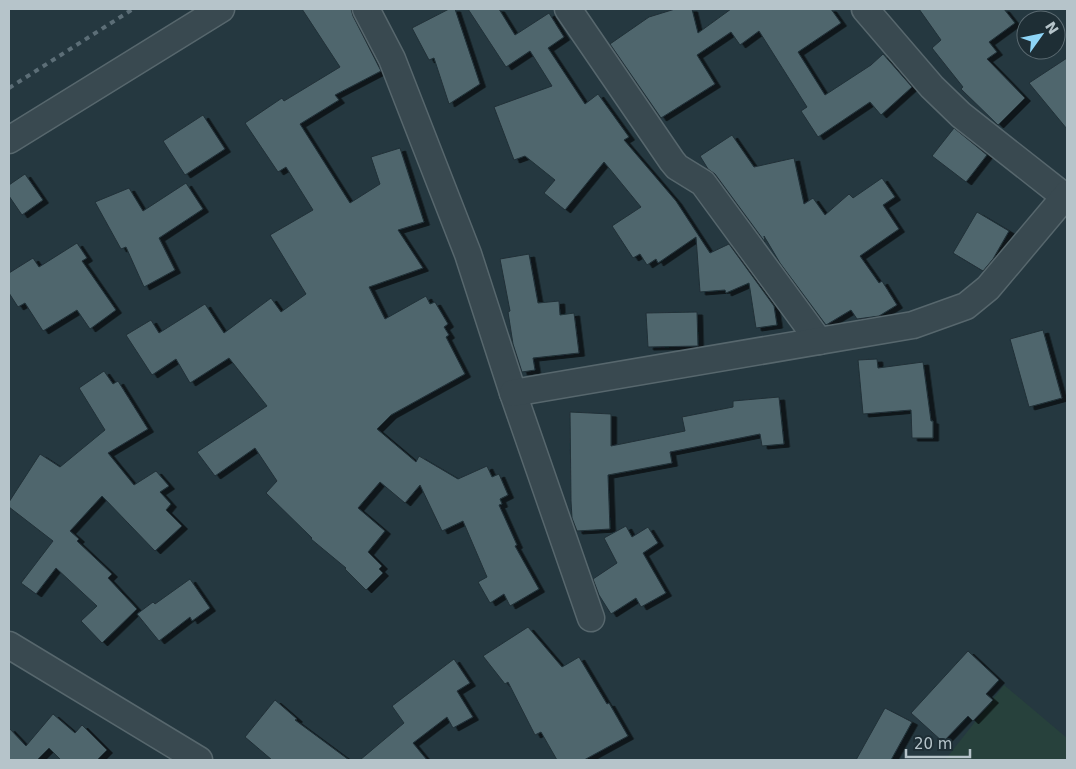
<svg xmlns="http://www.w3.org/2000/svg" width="1076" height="769" viewBox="0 0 1076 769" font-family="'DejaVu Sans',sans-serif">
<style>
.green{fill:#27413c}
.building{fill:#50666d;stroke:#203037;filter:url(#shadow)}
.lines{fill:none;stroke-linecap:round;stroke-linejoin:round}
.minor-casing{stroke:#57676d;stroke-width:29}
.minor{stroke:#394950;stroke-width:26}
.rail{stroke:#5c6e77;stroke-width:4;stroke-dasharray:5 5;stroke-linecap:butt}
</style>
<defs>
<filter id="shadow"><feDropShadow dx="5.5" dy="3" stdDeviation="0" flood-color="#0009"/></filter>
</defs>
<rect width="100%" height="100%" fill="#253840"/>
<!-- green -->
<polygon class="green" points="1004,685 1067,738 1067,760 945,760"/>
<!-- building -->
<g class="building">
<polygon points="302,9 351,9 353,16 381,71 335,95 339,100 300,124 350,203 380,184 371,157 400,148 424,222 398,230 423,268 369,287 385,319 426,296 430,304 435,302 448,324 444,327 449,335 446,337 465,374 391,415 377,429 416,462 419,456 458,479 487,466 492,477 499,474 508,495 500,499 502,504 499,505 517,545 515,546 539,589 510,606 504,594 490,603 478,582 487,577 463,521 442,531 420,485 405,503 380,482 358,508 385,531 368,552 382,566 379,569 383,573 366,590 345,569 346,568 311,539 312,538 266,493 277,481 255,448 215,476 197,452 267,406 229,358 190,383 176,359 152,375 126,335 151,320 159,333 205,304 224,333 271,298 281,312 306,294 270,235 313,210 286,167 278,172 245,123 282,98 284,101 340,67"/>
<polygon points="449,9 455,9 480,84 449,104 434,58 429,60 412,28"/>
<polygon points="468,9 499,9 515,35 549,13 564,37 548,48 585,104 598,94 629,137 624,140 676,201 710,253 729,244 774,306 777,325 756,328 749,283 726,293 725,290 700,292 696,237 658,263 656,259 647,265 640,254 633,258 612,226 641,207 604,162 565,210 544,193 555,180 525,156 514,160 494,107 552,86 530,51 506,67"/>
<polygon points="675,9 692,9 698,33 731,9 831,9 841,23 798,52 825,95 871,65 883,54 912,87 881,115 870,102 818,137 801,111 807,107 759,31 740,45 731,32 697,55 715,84 661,118 610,44 649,17"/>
<polygon points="919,9 1004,9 1015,23 989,42 997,52 987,59 1025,98 998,125 961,89 963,87 932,48 941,40"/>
<polygon points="1067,58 1067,129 1029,83"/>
<polygon points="203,115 225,149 185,175 163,141"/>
<polygon points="954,128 987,155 966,182 932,156"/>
<polygon points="732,135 754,167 794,158 804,204 813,198 825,215 849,194 853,198 882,178 895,197 883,205 899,229 860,256 879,283 882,281 897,305 879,316 857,319 851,310 826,325 780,263 764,236 765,242 715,174 708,169 700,156"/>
<polygon points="25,174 43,200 22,215 9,196 9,185"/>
<polygon points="186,183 203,209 159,238 175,270 144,287 126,247 121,249 95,202 129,188 143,211"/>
<polygon points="977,212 1009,231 993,259 983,271 953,253"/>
<polygon points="77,243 87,258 82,261 116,310 90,329 77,310 43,331 25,303 18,307 9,293 9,273 33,258 39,267"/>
<polygon points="529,254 538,303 559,301 560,315 574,313 579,353 533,358 535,370 522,372 513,344 508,312 510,311 500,259"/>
<polygon points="697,312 698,346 648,347 646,313"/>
<polygon points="1043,330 1062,398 1029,407 1010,339"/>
<polygon points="877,359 878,368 923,362 931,421 933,421 933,438 912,438 911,410 863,414 858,360"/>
<polygon points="104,371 113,384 118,381 148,429 108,453 134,485 156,471 169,486 160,492 171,504 166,510 182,526 155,551 102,496 70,531 79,539 77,541 112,574 108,578 137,609 102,643 81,621 97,606 56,568 36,594 21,583 53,541 9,507 9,502 40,454 60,467 105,430 79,388"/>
<polygon points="779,397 784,444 762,446 760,434 670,452 672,463 608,475 610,529 577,531 572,518 571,501 570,412 611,414 611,446 685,431 682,417 733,407 733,401"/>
<polygon points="626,526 632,537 648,527 658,543 643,553 666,593 641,607 636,598 611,614 599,595 593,579 617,563 604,538"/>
<polygon points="190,579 210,608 192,621 190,617 159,641 137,614 153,602 155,604"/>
<polygon points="528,627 562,667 579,657 607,704 609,703 628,736 584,760 557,760 541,732 535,735 508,682 505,684 483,656"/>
<polygon points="968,651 999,680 986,694 993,700 973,721 968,716 943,742 911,713"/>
<polygon points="454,659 470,683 457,691 473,717 453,728 447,717 413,743 427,760 360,760 404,723 392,706"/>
<polygon points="275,700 297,719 295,720 349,760 272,760 245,737"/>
<polygon points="885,708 912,722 891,760 856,760"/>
<polygon points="53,714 75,733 82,725 107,750 97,760 61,760 49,748 38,759 39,760 9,760 9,728 26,746"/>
</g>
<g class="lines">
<defs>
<g id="minor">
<polyline points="366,9 392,59 468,254 513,393 591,618"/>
<polyline points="568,9 672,161 677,167 703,183 819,341"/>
<polyline points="865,9 932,87 961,115 1065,197"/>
<polyline points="9,140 221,9"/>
<polyline points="513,393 913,325 966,306 988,288 1067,194"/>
<polyline points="9,645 199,760"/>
</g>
</defs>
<!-- minor casing -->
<use href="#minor" class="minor-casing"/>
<!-- minor -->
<use href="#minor" class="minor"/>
<!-- rail -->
<polyline class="rail" points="9,88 133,9"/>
</g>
<!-- border -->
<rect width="1076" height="769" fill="none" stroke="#b6c4ca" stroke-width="20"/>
<!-- north arrow -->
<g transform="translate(1041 35) rotate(57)"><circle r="24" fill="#1e2e35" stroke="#5b6a71"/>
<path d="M0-4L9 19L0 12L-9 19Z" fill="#8ed5f7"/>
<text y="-8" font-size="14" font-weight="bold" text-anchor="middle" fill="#b6c4ca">N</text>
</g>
<!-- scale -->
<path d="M906 749v8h64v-8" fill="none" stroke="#b6c4ca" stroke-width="2.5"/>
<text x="914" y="749" font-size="15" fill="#b6c4ca" stroke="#1e2e35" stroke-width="4" paint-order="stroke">20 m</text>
</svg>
